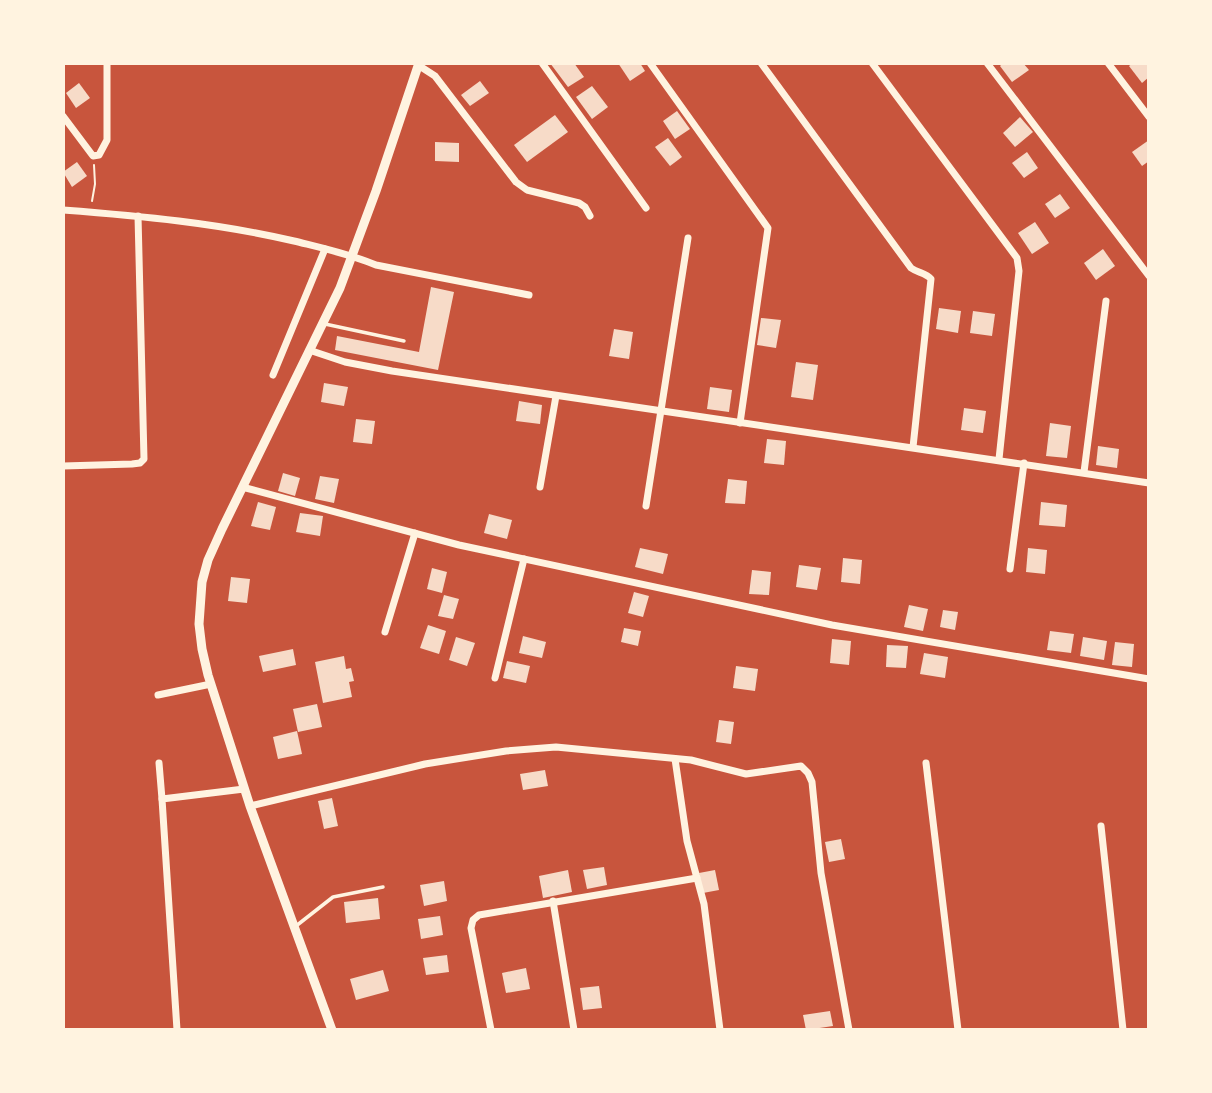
<svg xmlns="http://www.w3.org/2000/svg" width="1212" height="1093" viewBox="0 0 1212 1093" font-family="Mulish,sans-serif">
<style>
.building{fill:#f7dbc8}
.lines{fill:none;stroke-linecap:round;stroke-linejoin:round}
.path{stroke:#fff3e0;stroke-width:2}
.service{stroke:#fff3e0;stroke-width:3.5}
.minor{stroke:#fff3e0;stroke-width:7}
.tertiary{stroke:#fff3e0;stroke-width:9}
</style>
<rect width="100%" height="100%" fill="#c8553d"/>
<!-- building -->
<g class="building">
<polygon points="550,63 574,63 584,77 568,87"/>
<polygon points="618,63 640,63 645,71 630,81"/>
<polygon points="1003,63 1023,63 1029,70 1012,82 1000,66"/>
<polygon points="1133,63 1149,63 1149,77 1142,83 1129,66"/>
<polygon points="480,81 489,93 470,106 461,95"/>
<polygon points="79,83 90,98 76,108 66,93"/>
<polygon points="592,86 608,107 592,119 576,97"/>
<polygon points="677,111 690,129 675,139 663,121"/>
<polygon points="555,115 568,132 527,162 514,145"/>
<polygon points="1020,117 1033,132 1015,147 1003,133"/>
<polygon points="668,138 682,157 670,166 655,147"/>
<polygon points="1149,140 1149,161 1142,166 1132,152"/>
<polygon points="435,142 459,143 459,162 435,161"/>
<polygon points="1027,152 1038,168 1024,178 1012,163"/>
<polygon points="77,162 87,176 72,187 63,172"/>
<polygon points="1060,194 1070,208 1055,218 1045,204"/>
<polygon points="1035,222 1049,243 1032,254 1018,233"/>
<polygon points="1103,249 1115,266 1096,280 1084,263"/>
<polygon points="431,287 454,292 438,370 335,350 337,336 419,352"/>
<polygon points="939,308 961,311 958,333 936,329"/>
<polygon points="973,311 995,314 992,336 970,333"/>
<polygon points="761,318 781,320 776,348 757,345"/>
<polygon points="614,329 633,332 629,359 609,356"/>
<polygon points="796,362 818,365 813,400 791,397"/>
<polygon points="324,383 348,387 344,406 321,402"/>
<polygon points="710,387 732,390 729,412 707,409"/>
<polygon points="519,401 542,405 540,424 516,421"/>
<polygon points="964,408 986,411 983,433 961,430"/>
<polygon points="356,419 375,421 372,444 353,442"/>
<polygon points="1050,423 1071,426 1067,458 1046,456"/>
<polygon points="767,439 786,441 784,465 764,463"/>
<polygon points="1098,446 1119,449 1117,468 1096,465"/>
<polygon points="283,473 300,478 295,496 278,491"/>
<polygon points="320,476 339,479 334,503 315,499"/>
<polygon points="728,479 747,481 745,504 725,503"/>
<polygon points="258,502 276,507 270,530 251,526"/>
<polygon points="1041,502 1067,505 1065,527 1039,525"/>
<polygon points="300,513 323,516 320,536 296,532"/>
<polygon points="489,514 512,520 507,539 484,533"/>
<polygon points="640,548 668,554 663,574 635,567"/>
<polygon points="1028,548 1047,550 1045,574 1026,572"/>
<polygon points="843,558 862,560 860,584 841,582"/>
<polygon points="799,565 821,568 817,590 796,587"/>
<polygon points="432,568 447,572 442,593 427,589"/>
<polygon points="752,570 771,572 769,595 749,594"/>
<polygon points="231,577 250,579 247,603 228,601"/>
<polygon points="634,592 649,596 643,617 628,613"/>
<polygon points="444,595 459,599 453,619 438,616"/>
<polygon points="909,605 928,609 923,631 904,627"/>
<polygon points="943,610 958,612 955,630 940,627"/>
<polygon points="428,625 446,631 439,654 420,648"/>
<polygon points="624,628 641,631 638,646 621,642"/>
<polygon points="1050,631 1074,634 1071,653 1047,650"/>
<polygon points="523,636 546,642 542,658 519,653"/>
<polygon points="456,637 475,643 467,666 449,660"/>
<polygon points="1083,637 1107,641 1104,660 1080,656"/>
<polygon points="832,639 851,641 849,665 830,663"/>
<polygon points="1115,642 1134,644 1132,667 1112,665"/>
<polygon points="887,645 908,646 906,668 886,667"/>
<polygon points="293,649 296,665 263,672 259,656"/>
<polygon points="924,653 948,657 945,678 920,674"/>
<polygon points="344,656 346,669 351,668 354,681 349,682 352,697 323,703 315,662"/>
<polygon points="507,661 530,666 526,683 503,678"/>
<polygon points="736,666 758,669 755,691 733,688"/>
<polygon points="317,704 322,727 298,732 293,709"/>
<polygon points="719,720 734,722 731,744 716,742"/>
<polygon points="297,731 302,754 278,759 273,737"/>
<polygon points="545,770 548,786 523,790 520,774"/>
<polygon points="332,798 338,826 324,829 318,801"/>
<polygon points="841,839 845,859 829,862 825,842"/>
<polygon points="604,867 607,885 587,889 583,870"/>
<polygon points="568,870 572,892 543,898 539,876"/>
<polygon points="715,870 719,890 703,893 699,873"/>
<polygon points="444,881 447,901 424,906 420,885"/>
<polygon points="378,898 380,919 346,923 344,902"/>
<polygon points="440,916 443,935 421,939 418,919"/>
<polygon points="447,955 449,972 426,975 423,958"/>
<polygon points="526,968 530,989 506,993 502,973"/>
<polygon points="383,970 389,991 356,1000 350,979"/>
<polygon points="599,986 602,1008 583,1010 580,988"/>
<polygon points="830,1011 833,1026 806,1030 803,1015"/>
</g>
<g class="lines">
<!-- path -->
<polyline class="path" points="92,201 95,184 94,165"/>
<!-- service -->
<g class="service">
<polyline points="325,324 404,341"/>
<polyline points="296,926 333,897 383,887"/>
</g>
<!-- minor -->
<g class="minor">
<polyline points="542,63 646,208"/>
<polyline points="650,63 768,228 740,423"/>
<path d="M 761,63 L 911,268 C 918,273 926,273 931,279 L 913,447"/>
<polyline points="872,63 1017,258 1019,271 999,459"/>
<polyline points="987,63 1149,276"/>
<polyline points="1108,63 1149,117"/>
<polyline points="418,65 435,76 516,182 527,190 579,203 585,207 590,216"/>
<polyline points="63,116 93,156 99,155 107,140 107,63"/>
<path d="M 63,210 C 141,216 217,223 294,241 C 322,248 350,254 376,265 L 529,295"/>
<polyline points="309,350 345,362 392,371 1149,483"/>
<polyline points="273,375 325,249"/>
<polyline points="63,466 132,464 140,463 144,459 138,216"/>
<polyline points="1084,472 1106,301"/>
<polyline points="242,487 459,545 832,625 1149,679"/>
<polyline points="540,487 556,396"/>
<polyline points="646,506 688,238"/>
<polyline points="1010,569 1024,463"/>
<polyline points="385,632 415,533"/>
<polyline points="495,678 524,559"/>
<polyline points="158,695 211,684"/>
<polyline points="675,759 687,841 704,904 720,1030"/>
<polyline points="159,763 162,799"/>
<polyline points="926,763 958,1030"/>
<polyline points="250,806 425,764 506,751 556,747 691,760 746,774 801,766 808,773 812,782 821,873 849,1030"/>
<polyline points="1101,826 1123,1030"/>
<polyline points="553,901 574,1030"/>
<polyline points="177,1030 162,799 244,789"/>
<polyline points="491,1030 471,928 473,920 479,915 697,878"/>
</g>
<!-- tertiary -->
<polyline class="tertiary" points="332,1030 250,806 208,675 202,649 199,624 202,582 208,560 222,529 340,288 376,191 419,63"/>
</g>
<!-- border -->
<rect width="1212" height="1093" fill="none" stroke="#fff3e0" stroke-width="130"/>
</svg>
